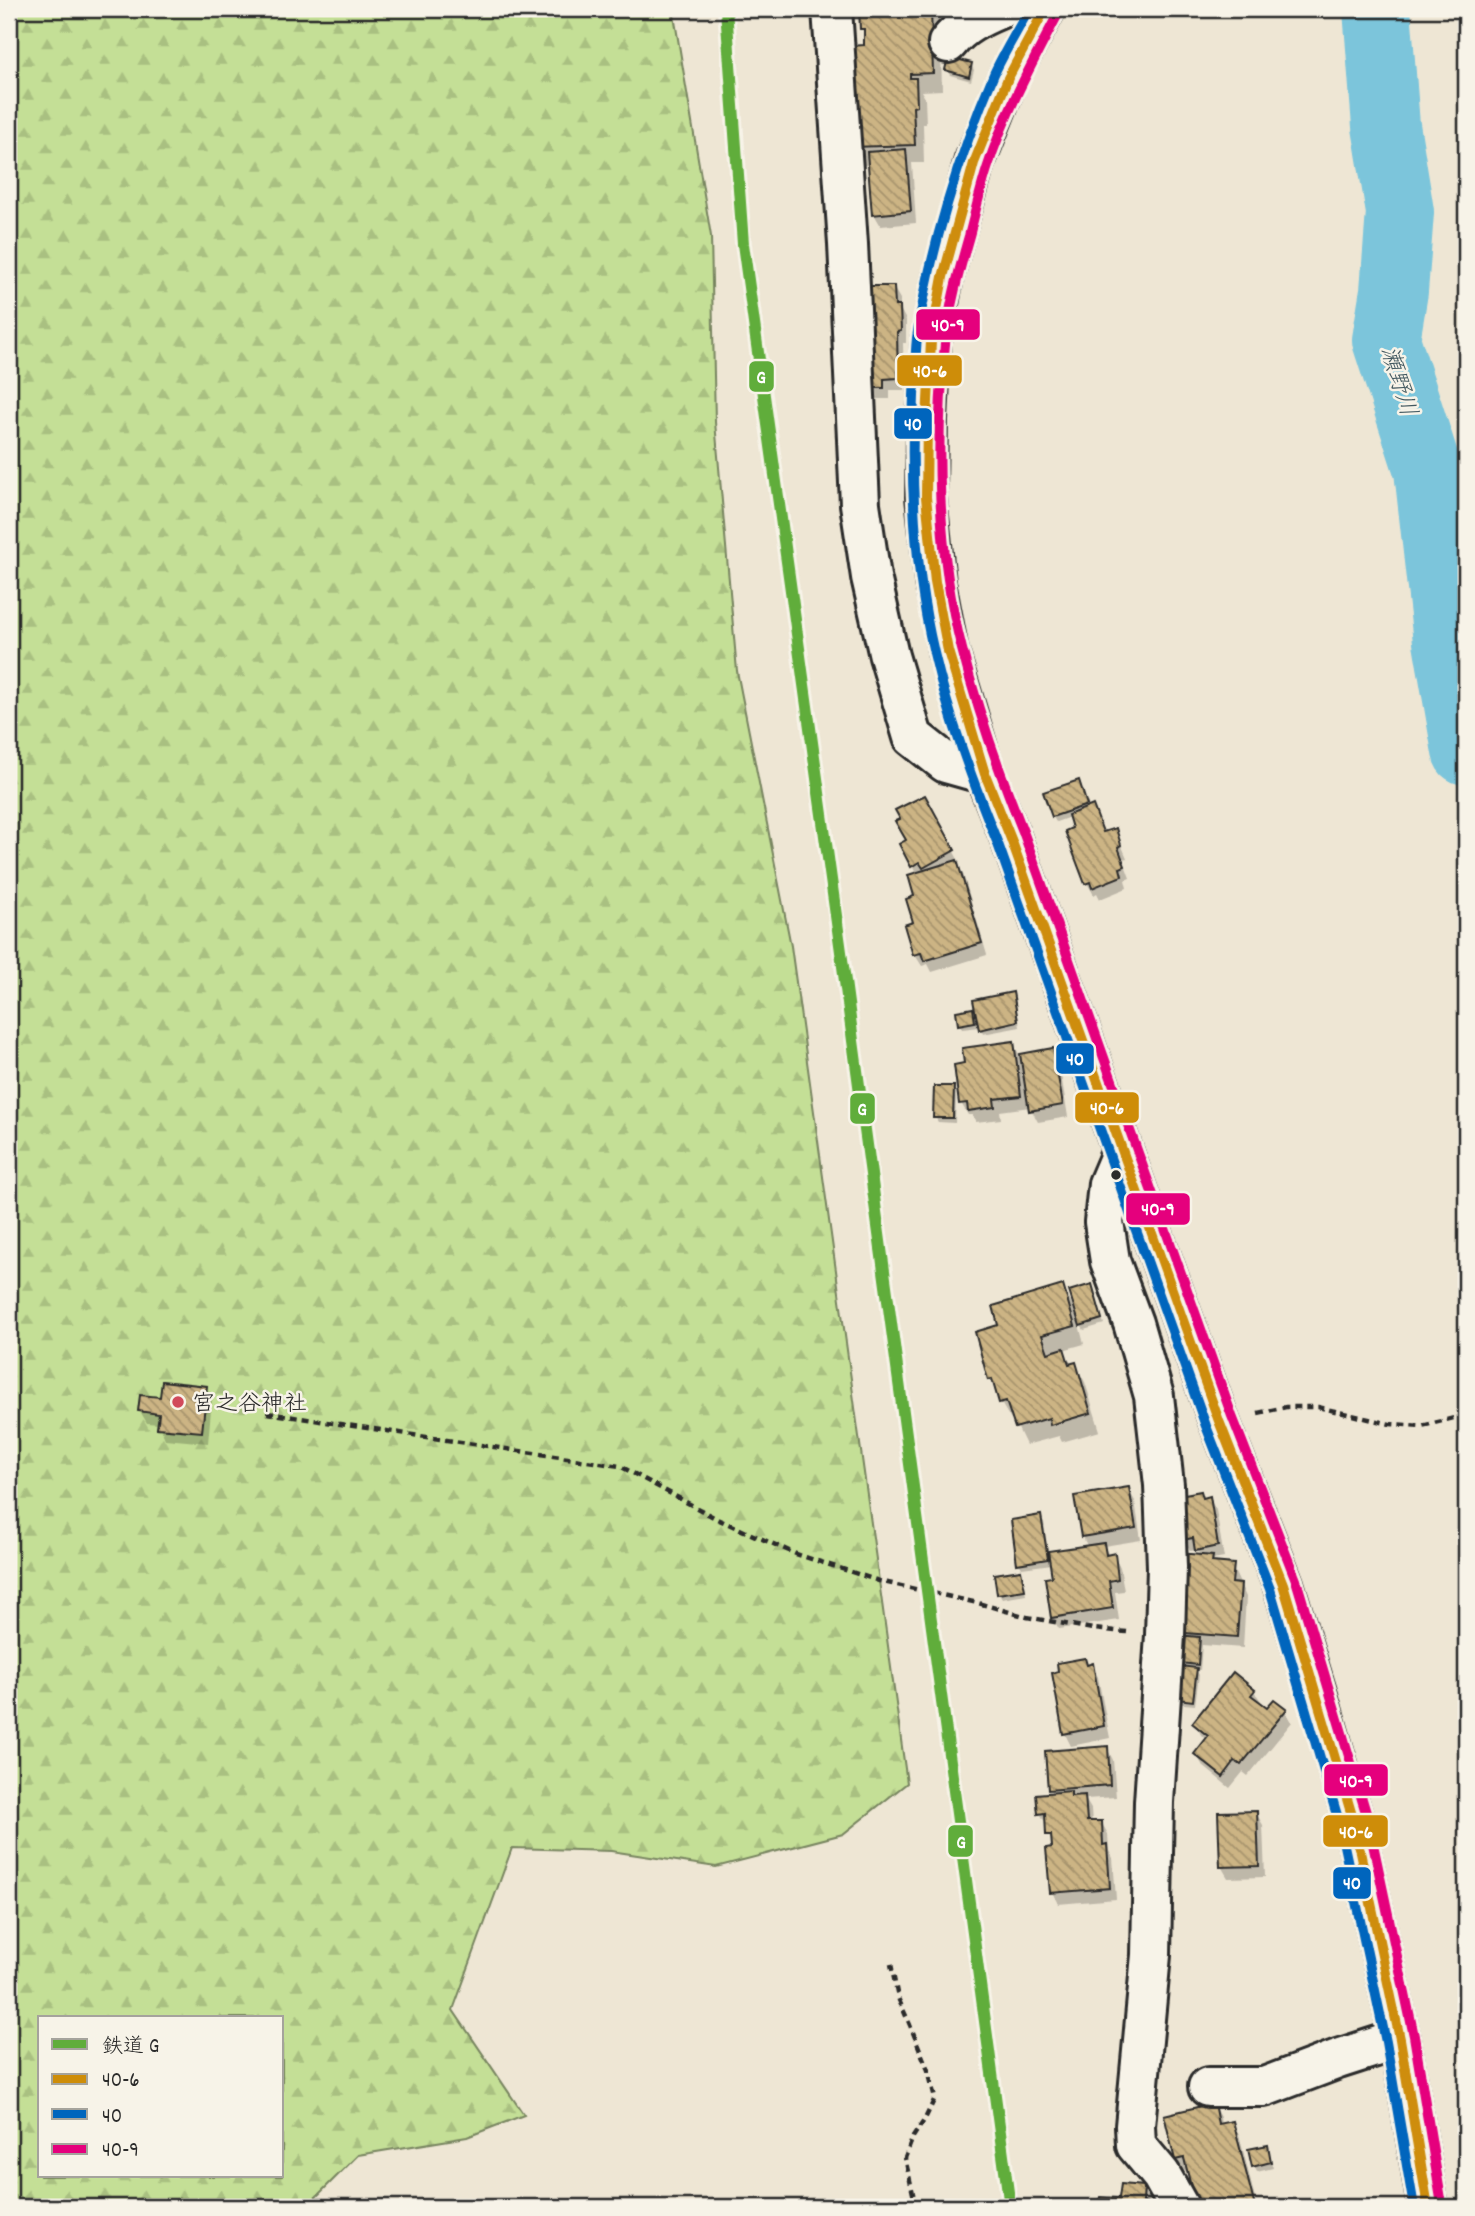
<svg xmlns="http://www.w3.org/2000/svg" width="1475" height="2216" viewBox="0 0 1475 2216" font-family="Dekko,'Klee One',sans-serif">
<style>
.forest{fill:url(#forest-firs);stroke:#788560;stroke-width:2;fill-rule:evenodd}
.shadow{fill:#0003}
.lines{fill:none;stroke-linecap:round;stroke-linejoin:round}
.river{stroke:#7bc5db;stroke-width:68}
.building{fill:url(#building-back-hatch);stroke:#2b2b2b;stroke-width:2}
.minor-casing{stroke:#2b2b2b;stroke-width:44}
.highway-casing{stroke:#2b2b2b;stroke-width:44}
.path{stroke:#2b2b2b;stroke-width:4.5;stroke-dasharray:7 5;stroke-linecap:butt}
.minor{stroke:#f7f3e8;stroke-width:38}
.highway{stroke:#f8deab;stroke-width:38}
.bus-1-casing{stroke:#f7f3e8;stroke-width:16}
.bus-2-casing{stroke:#f7f3e8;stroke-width:16}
.bus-3-casing{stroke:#f7f3e8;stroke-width:16}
.bus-1{stroke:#ce8d09;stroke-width:10}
.bus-2{stroke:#0065bd;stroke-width:10}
.bus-3{stroke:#e5007d;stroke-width:10}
.rail-1-casing{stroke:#f7f3e8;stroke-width:18}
.rail-1{stroke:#60ad3b;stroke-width:12}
.bus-dot{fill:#2b2b2b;stroke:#f7f3e8;stroke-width:2.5}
.poi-dot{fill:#d1495b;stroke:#f7f3e8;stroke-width:2.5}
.labels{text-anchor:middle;stroke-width:5;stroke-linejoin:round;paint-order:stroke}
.poi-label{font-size:23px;fill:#2b2b2b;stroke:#f7f3e8;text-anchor:start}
.water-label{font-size:24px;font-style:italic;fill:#435960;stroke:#f7f3e8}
.line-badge{stroke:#f7f3e8;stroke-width:2.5}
.badge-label{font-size:19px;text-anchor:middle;font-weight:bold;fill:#fff}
</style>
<defs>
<pattern id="forest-firs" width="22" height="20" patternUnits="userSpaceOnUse" patternTransform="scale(1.75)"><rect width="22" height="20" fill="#c4df96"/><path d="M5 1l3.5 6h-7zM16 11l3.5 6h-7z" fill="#a9c081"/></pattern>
<pattern id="building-back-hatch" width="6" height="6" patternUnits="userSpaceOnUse" patternTransform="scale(1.75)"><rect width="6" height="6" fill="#ccb484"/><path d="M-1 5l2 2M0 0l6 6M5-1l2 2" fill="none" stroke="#a6936c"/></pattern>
</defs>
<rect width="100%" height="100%" fill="#eee6d4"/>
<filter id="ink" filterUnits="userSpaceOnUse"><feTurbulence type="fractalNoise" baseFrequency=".0143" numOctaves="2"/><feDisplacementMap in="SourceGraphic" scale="14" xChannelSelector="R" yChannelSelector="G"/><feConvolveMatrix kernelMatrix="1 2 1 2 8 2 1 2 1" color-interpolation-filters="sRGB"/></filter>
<g filter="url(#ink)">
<!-- forest -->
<path class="forest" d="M 9,9 L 673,9 L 711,236 L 715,422 L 737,671 L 791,946 L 907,1783 L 843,1834 L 716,1867 L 611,1851 L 512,1848 L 453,2010 L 524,2115 L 467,2137 L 358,2155 L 314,2199 L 325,2207 L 9,2207 ZM 40,2018 L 282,2018 L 282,2176 L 40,2176 Z"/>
<!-- shadow -->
<g class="shadow">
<polygon points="861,9 936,9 940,15 942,90 921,91 925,98 926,124 923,124 924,163 912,163 916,223 881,226 874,214 870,165 864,165 854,147 866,47 866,37 862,29"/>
<polygon points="971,64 974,70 971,81 950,75 947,70"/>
<polygon points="893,287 900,299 900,309 906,320 906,343 903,343 904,390 890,390 890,399 873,399 866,381"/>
<polygon points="1081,788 1088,809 1093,807 1105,834 1115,830 1127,858 1123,859 1130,878 1125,880 1127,888 1100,899 1097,893 1094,895 1087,883 1070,817 1056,822 1053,817"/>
<polygon points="924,797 960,863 957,864 963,874 987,955 932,972 928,964 922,966 915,955 906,926 915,923 917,874 901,845 908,841"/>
<polygon points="1012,994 1015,999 1020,1027 983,1034 980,1027 962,1029 959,1024 972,1010 978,1021"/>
<polygon points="1013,1043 1020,1056 1052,1050 1059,1062 1068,1117 1038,1122 1030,1107 1000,1111 1001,1119 976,1122 972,1115 968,1115 961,1103"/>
<polygon points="953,1088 956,1093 955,1123 938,1122 935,1117"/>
<polygon points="1063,1287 1074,1308 1094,1291 1104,1324 1084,1330 1078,1321 1084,1344 1063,1350 1072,1365 1075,1364 1085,1382 1100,1431 1062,1442 1059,1436 1026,1445 1014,1420 1011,1420 1001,1403 998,1392 990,1379 1001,1326"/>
<polygon points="206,1388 212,1399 208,1443 165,1439 159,1424 147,1423 140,1411 161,1399"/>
<polygon points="1128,1489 1135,1501 1141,1540 1104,1546 1109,1556 1114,1555 1120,1567 1124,1591 1115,1592 1119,1620 1059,1629 1052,1617 1054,1578 1052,1564 1022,1568 1019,1563 1040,1517 1044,1522 1048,1553 1088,1547 1082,1536"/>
<polygon points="1201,1493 1204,1499 1209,1498 1216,1510 1224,1558 1213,1560 1216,1564 1232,1566 1246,1597 1243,1648 1202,1645 1200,1670 1195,1669 1199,1675 1195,1705 1173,1703 1174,1662 1201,1557 1197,1550 1190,1551 1183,1539"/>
<polygon points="1020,1572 1023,1577 1026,1595 1002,1599 999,1594 996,1575"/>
<polygon points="1085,1660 1088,1666 1092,1665 1098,1677 1110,1738 1071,1746 1065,1734 1054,1674"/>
<polygon points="1254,1691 1267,1710 1285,1710 1292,1722 1248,1776 1243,1772 1230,1788 1203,1766 1196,1754 1207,1740 1201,1735 1195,1723"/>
<polygon points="1107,1748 1113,1760 1116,1797 1085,1799 1091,1809 1092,1823 1101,1822 1108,1834 1109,1851 1113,1858 1116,1899 1058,1904 1052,1892 1054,1844 1048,1835 1047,1826 1040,1813 1053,1794 1050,1790"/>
<polygon points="1256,1813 1263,1825 1265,1877 1228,1878 1221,1866"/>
<polygon points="1213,2105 1220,2117 1221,2125 1232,2123 1239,2134 1257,2207 1197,2207 1188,2170 1183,2171 1176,2159"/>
<polygon points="1267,2147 1273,2168 1257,2172 1254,2166"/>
<polygon points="1143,2188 1150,2200 1149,2207 1101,2207 1101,2198 1121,2200"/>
</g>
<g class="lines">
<!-- river -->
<polyline class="river" points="1377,9 1386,126 1400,212 1394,291 1386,340 1428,470 1447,641 1466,751"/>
</g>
<!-- building -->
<g class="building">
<polygon points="859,9 931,9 933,73 910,74 910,78 916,78 917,106 913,107 915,145 852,147 850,46 864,45 864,29 860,29"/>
<polygon points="948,57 972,63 969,77 945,70"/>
<polygon points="906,149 911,211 872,215 867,152"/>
<polygon points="861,286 894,286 895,306 900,306 901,331 897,332 898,378 884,379 884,388 864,388"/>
<polygon points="1079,780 1087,805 1052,817 1043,792"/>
<polygon points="925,795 955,850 923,868 919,862 911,867 899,844 906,840 895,821 900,819 895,810"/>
<polygon points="1093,805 1103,832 1116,828 1121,845 1118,847 1125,866 1120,868 1122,876 1092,888 1090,882 1085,884 1065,831 1072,828 1068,815"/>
<polygon points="957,860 982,943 924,961 921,953 913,955 904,925 913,922 906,899 914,896 908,875"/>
<polygon points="1013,992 1018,1021 979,1030 973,1000"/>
<polygon points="973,1008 975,1022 958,1025 956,1011"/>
<polygon points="1014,1041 1021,1096 994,1099 995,1107 968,1111 967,1103 959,1104 954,1065 964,1063 962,1048"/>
<polygon points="1053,1048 1063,1105 1029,1111 1020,1054"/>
<polygon points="934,1086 954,1086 953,1118 933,1118"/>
<polygon points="1092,1284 1102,1319 1080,1326 1069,1291"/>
<polygon points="1063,1285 1075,1326 1042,1335 1048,1353 1064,1348 1069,1364 1076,1362 1091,1413 1050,1425 1049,1418 1015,1428 1006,1401 999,1403 992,1379 988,1380 975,1332 998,1325 993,1306"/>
<polygon points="162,1381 207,1386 202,1432 157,1428 159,1414 138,1411 140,1395 160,1397"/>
<polygon points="1129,1487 1136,1528 1081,1537 1074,1496"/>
<polygon points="1201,1491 1203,1498 1210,1496 1218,1546 1195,1551 1193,1538 1182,1540 1174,1496"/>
<polygon points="1041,1515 1048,1559 1017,1564 1011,1520"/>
<polygon points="1104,1543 1106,1555 1115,1553 1118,1579 1109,1581 1113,1608 1051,1618 1045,1578 1052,1577 1048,1551"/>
<polygon points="1178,1553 1213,1556 1212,1562 1234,1564 1232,1583 1241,1584 1237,1637 1172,1632"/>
<polygon points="1021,1570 1025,1590 997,1594 994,1574"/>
<polygon points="1175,1635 1200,1637 1198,1665 1172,1662"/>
<polygon points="1085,1658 1087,1665 1093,1663 1104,1726 1063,1734 1052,1673 1058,1671 1057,1663"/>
<polygon points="1172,1665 1197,1668 1193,1701 1168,1698"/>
<polygon points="1233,1672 1255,1690 1251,1695 1267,1707 1274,1699 1287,1709 1241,1765 1235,1761 1223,1777 1194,1754 1208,1736 1192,1723"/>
<polygon points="1108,1746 1110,1785 1048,1790 1045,1751"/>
<polygon points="1071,1791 1071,1796 1085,1795 1087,1821 1102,1821 1103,1845 1107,1844 1110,1888 1050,1893 1046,1848 1052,1847 1051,1835 1046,1835 1045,1813 1038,1814 1036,1794"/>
<polygon points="1257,1811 1259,1866 1220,1867 1218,1812"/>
<polygon points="1214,2103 1218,2124 1233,2121 1255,2207 1196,2207 1184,2158 1175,2160 1164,2115"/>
<polygon points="1268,2145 1271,2162 1252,2167 1248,2149"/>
<polygon points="1121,2184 1144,2186 1143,2202 1148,2203 1148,2207 1099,2207 1100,2197 1119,2198"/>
</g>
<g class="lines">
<defs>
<g id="minor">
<polyline points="832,9 848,244 860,504 871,577 889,656 913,737 946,763 985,774"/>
<path d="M 948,43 C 961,26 980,17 999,9"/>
<polyline points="1122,1151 1108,1184 1104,1222 1110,1261 1133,1323 1154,1396 1164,1485 1167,1567 1165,1635 1154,1802 1151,1955 1135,2126 1136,2145 1161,2175 1179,2207"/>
<polyline points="1208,2087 1264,2087 1338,2059 1400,2039"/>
</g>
<polyline id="highway" points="1045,9 1008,78 974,163 943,277 931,341 927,421 926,497 935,582 948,651 985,774 1011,839 1219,1421 1283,1584 1318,1699 1353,1819 1400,2039 1428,2207"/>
</defs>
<!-- minor casing -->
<use href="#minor" class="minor-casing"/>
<!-- highway casing -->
<use href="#highway" class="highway-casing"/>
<!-- path -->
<g class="path">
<polyline points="267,1413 620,1466 717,1519 796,1554 879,1581 978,1603 1027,1617 1093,1629 1127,1632"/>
<polyline points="1258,1413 1286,1407 1318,1407 1390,1424 1422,1426 1466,1415"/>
<polyline points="891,1964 898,1998 910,2025 928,2070 935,2098 925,2119 913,2137 905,2158 916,2207"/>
</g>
<!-- minor -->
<use href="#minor" class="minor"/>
<!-- highway -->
<use href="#highway" class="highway"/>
<defs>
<polyline id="bus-1" points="1045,9 1008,78 974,163 943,277 931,341 927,421 926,497 935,582 948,651 985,774 1011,839 1219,1421 1283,1584 1353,1819 1400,2039 1428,2207"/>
<path id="bus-2" d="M 1029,9 C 1018,30 1004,52 994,74 C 959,155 930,250 917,338 C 915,357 915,377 914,396 C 910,483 914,568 934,653 C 949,718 973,782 998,844 L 1206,1426 L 1270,1589 L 1339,1822 L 1386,2042 L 1414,2207"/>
<path id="bus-3" d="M 1057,16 C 1031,65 1004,115 987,169 C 980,191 975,213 969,236 C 959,271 949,307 945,344 C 935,442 937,553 962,649 C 978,712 1000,774 1024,834 L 1232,1416 L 1296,1580 L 1367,1816 L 1414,2036 L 1442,2205"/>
</defs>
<!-- bus-1 casing -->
<use href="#bus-1" class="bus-1-casing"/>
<!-- bus-2 casing -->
<use href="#bus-2" class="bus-2-casing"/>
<!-- bus-3 casing -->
<use href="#bus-3" class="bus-3-casing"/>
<!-- bus-1 -->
<use href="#bus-1" class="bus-1"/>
<!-- bus-2 -->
<use href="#bus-2" class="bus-2"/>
<!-- bus-3 -->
<use href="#bus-3" class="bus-3"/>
<defs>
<polyline id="rail-1" points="726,9 743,244 842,959 1010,2207"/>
</defs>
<!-- rail-1 casing -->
<use href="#rail-1" class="rail-1-casing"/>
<!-- rail-1 -->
<use href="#rail-1" class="rail-1"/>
</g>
</g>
<!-- markers -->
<circle class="bus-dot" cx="1116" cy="1175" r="6"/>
<circle class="poi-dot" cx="178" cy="1402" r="7"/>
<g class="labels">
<!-- poi labels -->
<g class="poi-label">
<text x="192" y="1410">宮之谷神社</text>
</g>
<!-- water labels -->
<g class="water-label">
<text transform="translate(1400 381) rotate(73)" y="8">瀬野川</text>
</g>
</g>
<g class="line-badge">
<rect x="915" y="308" width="66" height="33" rx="7" fill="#e5007d"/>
<rect x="896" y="354" width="67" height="33" rx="7" fill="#ce8d09"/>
<rect x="748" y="360" width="27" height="33" rx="7" fill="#60ad3b"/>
<rect x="893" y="407" width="40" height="33" rx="7" fill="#0065bd"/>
<rect x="1055" y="1042" width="40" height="33" rx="7" fill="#0065bd"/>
<rect x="1074" y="1091" width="66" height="33" rx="7" fill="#ce8d09"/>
<rect x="849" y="1092" width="27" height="33" rx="7" fill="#60ad3b"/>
<rect x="1125" y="1192" width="66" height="34" rx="7" fill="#e5007d"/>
<rect x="1323" y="1763" width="66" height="34" rx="7" fill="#e5007d"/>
<rect x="1322" y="1814" width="67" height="34" rx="7" fill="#ce8d09"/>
<rect x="947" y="1824" width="27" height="34" rx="7" fill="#60ad3b"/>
<rect x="1332" y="1866" width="40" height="34" rx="7" fill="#0065bd"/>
</g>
<g class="badge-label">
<text x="948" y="331">40-9</text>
<text x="930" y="377">40-6</text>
<text x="761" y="383">G</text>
<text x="913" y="430">40</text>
<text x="1075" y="1065">40</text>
<text x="1107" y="1114">40-6</text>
<text x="862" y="1115">G</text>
<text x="1158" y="1215">40-9</text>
<text x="1356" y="1787">40-9</text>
<text x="1356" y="1838">40-6</text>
<text x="961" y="1848">G</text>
<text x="1352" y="1889">40</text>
</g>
<!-- margin -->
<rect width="1475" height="2216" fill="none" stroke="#f7f3e8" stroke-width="35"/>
<rect x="18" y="18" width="1440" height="2181" fill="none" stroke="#2b2b2b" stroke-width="2.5" filter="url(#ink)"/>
<!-- legend -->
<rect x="38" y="2016" width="245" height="161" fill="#f7f3e8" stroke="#a5a39c" stroke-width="2"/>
<rect x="52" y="2039" width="35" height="10" fill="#60ad3b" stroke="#a5a39c" stroke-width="2"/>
<text x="102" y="2052" font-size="21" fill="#2b2b2b">鉄道 G</text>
<rect x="52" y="2074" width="35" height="10" fill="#ce8d09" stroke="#a5a39c" stroke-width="2"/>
<text x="102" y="2086" font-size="21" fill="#2b2b2b">40-6</text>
<rect x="52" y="2109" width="35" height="10" fill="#0065bd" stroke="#a5a39c" stroke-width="2"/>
<text x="102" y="2122" font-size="21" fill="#2b2b2b">40</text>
<rect x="52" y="2144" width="35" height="10" fill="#e5007d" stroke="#a5a39c" stroke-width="2"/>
<text x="102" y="2156" font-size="21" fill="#2b2b2b">40-9</text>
</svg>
